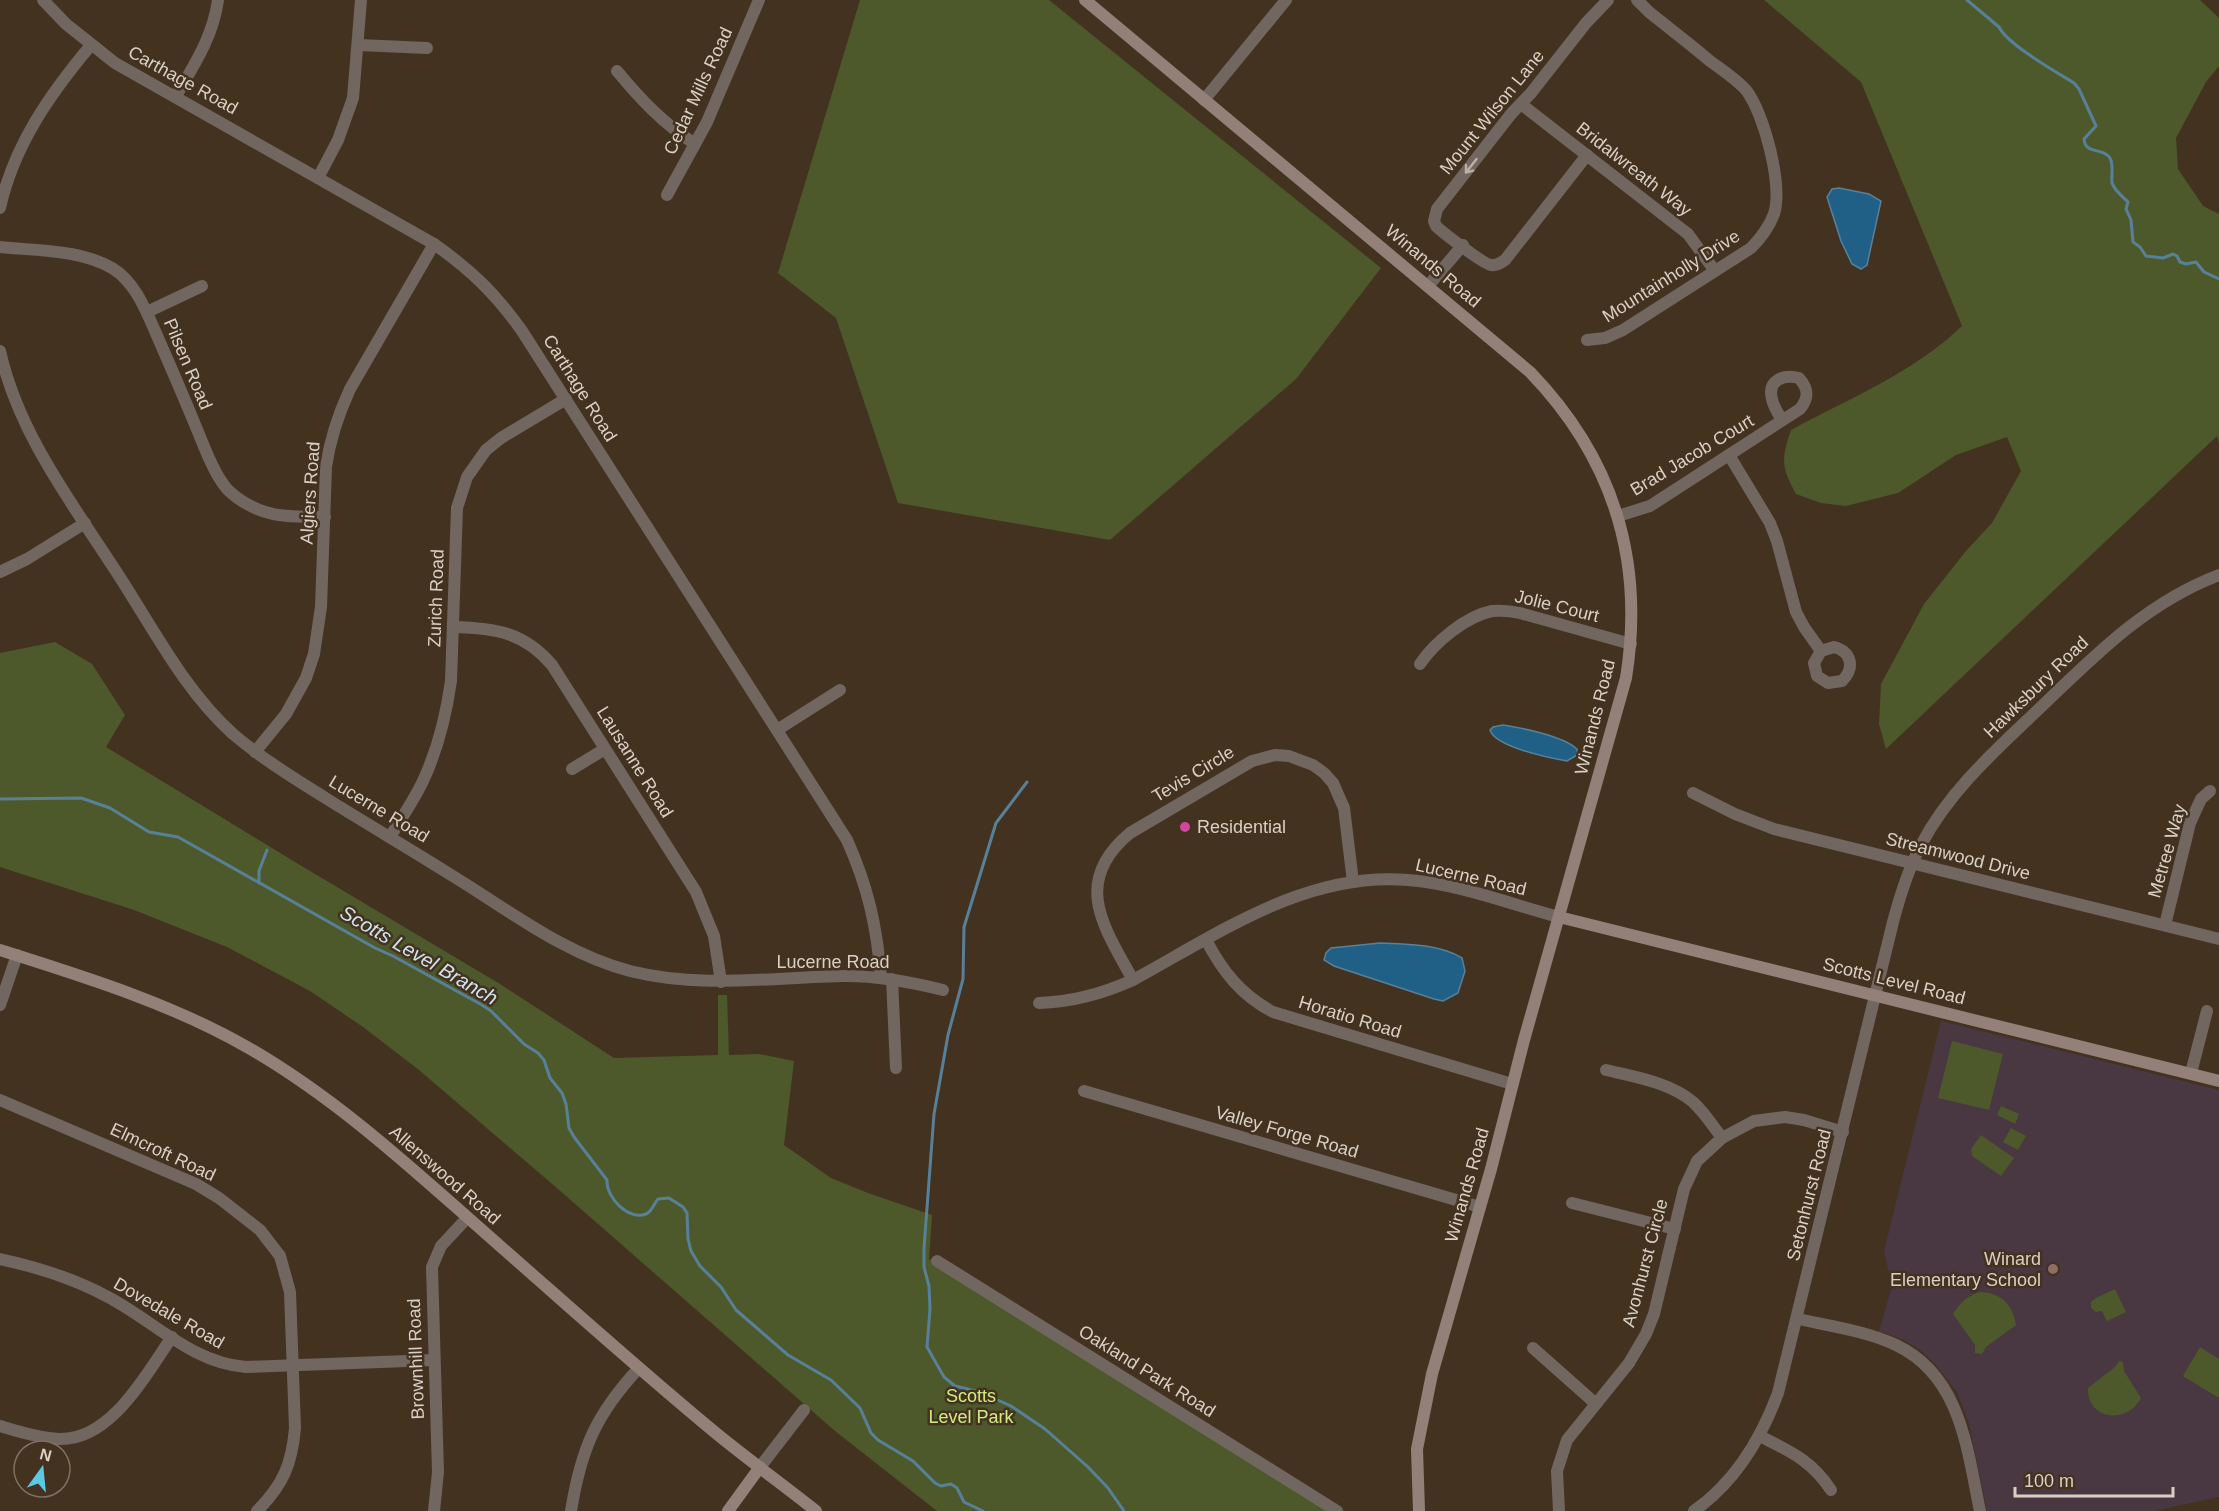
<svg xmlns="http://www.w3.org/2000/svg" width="2219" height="1511" viewBox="0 0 2219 1511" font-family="Helvetica,sans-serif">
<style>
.education{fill:#493742}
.green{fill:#4d592a}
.water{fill:#206086;stroke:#588199;stroke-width:1.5}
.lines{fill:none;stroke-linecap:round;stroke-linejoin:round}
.stream{stroke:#588199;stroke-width:3}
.street{stroke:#726661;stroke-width:12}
.secondary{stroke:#938079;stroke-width:12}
.oneway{stroke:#bbb0a6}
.hotel-dot{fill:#d1479c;stroke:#433220;stroke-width:2}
.education-dot{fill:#8d6e63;stroke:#433220;stroke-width:2}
.labels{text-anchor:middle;stroke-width:5;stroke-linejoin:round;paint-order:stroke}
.street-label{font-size:18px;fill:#dacfc4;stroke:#433220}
.poi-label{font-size:18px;fill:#dacfc4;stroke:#433220;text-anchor:start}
.park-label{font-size:18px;fill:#d1ec7e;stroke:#433220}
.water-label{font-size:20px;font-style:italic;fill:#d0e3f1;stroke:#433220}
</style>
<rect width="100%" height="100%" fill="#433220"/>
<!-- education -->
<polygon class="education" points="1941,1021 2219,1090 2219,1497 2154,1511 1987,1511 1969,1424 1957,1392 1935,1364 1920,1350 1904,1340 1879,1331 1892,1286 1884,1251"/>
<!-- green -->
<g class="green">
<polygon points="860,0 1049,0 1381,268 1296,379 1110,540 898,503 836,318 778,273"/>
<path d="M 1764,0 L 2200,0 L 2219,18 L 2219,66 L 2206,82 L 2176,138 L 2178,169 L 2203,206 L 2219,214 L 2219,443 L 2217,436 L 1886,749 L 1879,724 L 1881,684 L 1924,604 L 1966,551 L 1992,523 L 2021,471 L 2007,437 L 1956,455 L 1898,493 L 1846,506 L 1821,503 L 1796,494 C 1781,467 1781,459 1791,430 C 1850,398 1913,373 1962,326 L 1861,82 Z"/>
<polygon points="55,642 92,664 125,715 106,747 295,862 500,984 614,1058 718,1055 718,995 727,995 729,1055 759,1054 794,1061 784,1145 831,1178 868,1193 932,1215 929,1259 973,1285 1333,1511 937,1511 835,1431 558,1189 419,1070 363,1027 310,991 227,947 134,910 0,867 0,653"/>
<polygon points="1952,1041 2003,1054 1989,1110 1938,1098"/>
<polygon points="2001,1106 2019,1114 2015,1124 1997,1115"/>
<polygon points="2011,1128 2026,1136 2018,1150 2003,1142"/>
<polygon points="1981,1135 2014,1158 2001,1176 1972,1156 1971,1149"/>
<polygon points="2115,1289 2126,1312 2107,1321 2102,1311 2096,1312 2091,1308 2091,1302 2096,1298"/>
<path d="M 1980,1292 C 2001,1293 2013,1304 2016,1325 L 1986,1347 L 1982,1354 L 1975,1353 L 1975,1345 L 1953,1314 C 1961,1302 1967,1296 1980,1292 Z"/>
<polygon points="2200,1347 2219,1359 2219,1398 2183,1376"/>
<path d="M 2119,1361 L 2123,1362 L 2124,1371 L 2141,1398 C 2127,1425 2087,1420 2088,1388 L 2115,1367 Z"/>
</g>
<!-- water -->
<g class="water">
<polygon points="1839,188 1869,194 1881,201 1867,265 1861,269 1852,264 1841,241 1827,197 1832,189"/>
<path d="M 1503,725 C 1522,728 1563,736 1577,749 L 1577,755 L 1567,761 C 1550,758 1495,747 1490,730 L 1493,727 Z"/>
<path d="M 1380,943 C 1406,944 1439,944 1462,958 L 1465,971 L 1458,993 L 1443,1001 L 1434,999 L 1334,966 L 1324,960 L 1326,953 L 1331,948 Z"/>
</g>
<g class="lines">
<!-- stream -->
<g class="stream">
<path d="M 1967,0 L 1999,27 C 2007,44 2056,72 2074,83 L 2079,89 L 2096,126 L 2084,139 C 2085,155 2103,147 2110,158 C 2114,165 2111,175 2112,183 C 2114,190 2123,197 2128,202 L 2126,209 L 2131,220 L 2133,242 L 2140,247 L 2146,256 L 2163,258 L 2173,254 L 2177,256 L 2180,262 L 2186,264 L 2196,262 L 2204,272 L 2219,279"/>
<polyline points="1027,782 996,823 964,927 963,979 948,1035 934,1114 924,1248 924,1267 929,1286 930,1309 927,1347 944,1377 955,1386 980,1392 1011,1406 1045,1429 1088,1467 1108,1488 1124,1511"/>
<path d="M 0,799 L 81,798 L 110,808 L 149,832 L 178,837 L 375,948 L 393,956 L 482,1005 L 491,1011 L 524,1044 L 538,1053 L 544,1060 L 550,1078 L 562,1093 L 566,1104 L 569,1128 L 574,1137 L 607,1180 C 606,1198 629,1221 646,1214 C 652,1212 654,1203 658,1199 L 669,1198 L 683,1207 L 687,1213 L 688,1239 L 691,1251 L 700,1266 L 721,1287 L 736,1310 L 788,1355 L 831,1380 L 860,1408 L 871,1433 L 878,1440 L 913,1461 L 935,1483 L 941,1486 L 951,1484 L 957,1488 L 964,1502 L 983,1511"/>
<polyline points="259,883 259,871 267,850"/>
</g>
<!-- street -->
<g class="street">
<path d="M 43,0 L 66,24 L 115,63 L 434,244 C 471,270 496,294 522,331 L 847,840 C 868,887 877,927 881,978"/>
<polyline points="359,45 427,48"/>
<path d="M 617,71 C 641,100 664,124 695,144"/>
<path d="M 176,96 C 194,65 213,37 218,0"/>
<polyline points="1204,100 1286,0"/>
<polyline points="1521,104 1688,234 1715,271"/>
<path d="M 1587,155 L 1505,260 C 1500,263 1497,266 1491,265 C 1485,265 1442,232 1436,226 L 1434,221 L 1437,209 L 1511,114 L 1531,93 L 1586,23 L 1608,0"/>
<polyline points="318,178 338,140 353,98 361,0"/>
<polyline points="667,195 707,122 759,0"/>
<path d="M 0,208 C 14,145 50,94 91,45"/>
<path d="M 0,247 C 36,251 79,249 112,268 C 134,281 145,308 155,331 C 169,363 183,395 196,427 C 205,448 213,472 227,489 C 233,495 241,501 249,505 C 272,518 299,517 325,517"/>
<polyline points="1428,286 1463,245"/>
<polyline points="147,312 202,286"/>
<path d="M 1587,340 L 1605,338 L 1623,330 L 1751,248 C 1761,238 1769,227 1774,214 C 1783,185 1764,113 1746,90 C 1736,79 1722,70 1710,61 C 1690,44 1669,28 1649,12 L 1637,0"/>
<path d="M 0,351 C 19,436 75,507 121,579 C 155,632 186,692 233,734 C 266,762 303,784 340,807 C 379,831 418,854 456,878 C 511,912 567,955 630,971 C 702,989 773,977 846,976 C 879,976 911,982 943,990"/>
<path d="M 1729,455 L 1770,523 L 1777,541 L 1796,612 L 1804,627 L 1821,651 L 1814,663 L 1817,676 L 1828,683 L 1842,681 C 1855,668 1852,652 1834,647 L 1821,651"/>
<path d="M 1618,516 L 1650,506 L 1800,409 C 1809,398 1809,389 1799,378 C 1784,374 1767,380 1772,399 C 1773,406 1778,413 1782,420"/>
<polyline points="0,572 27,559 85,523"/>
<path d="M 453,627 C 495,628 524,632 552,665 L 696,892 L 714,936 L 721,982"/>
<path d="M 1420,664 C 1434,643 1466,616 1492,611 C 1502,610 1511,611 1520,613 L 1631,644"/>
<polyline points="777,730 840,690"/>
<path d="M 255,752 L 286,714 L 306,678 L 314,654 L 321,607 L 326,467 C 330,439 338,415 350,389 L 434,244"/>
<polyline points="572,769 605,749"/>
<polyline points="1693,793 1735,814 1774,829 2219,939"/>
<path d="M 390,837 C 401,819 414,800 423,781 C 438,749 446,716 451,681 L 457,508 L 467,477 L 486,450 L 501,438 L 566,399"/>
<polyline points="2165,925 2190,823 2201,799 2210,791"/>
<path d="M 1206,940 C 1223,972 1241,995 1273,1012 L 1512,1084"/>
<polyline points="892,979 896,1068"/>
<path d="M 1133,980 C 1104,927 1071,882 1130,833 L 1252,761 L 1275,755 L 1289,756 L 1313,765 L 1324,773 L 1333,783 L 1344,808 L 1353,882"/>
<path d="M 1039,1003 C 1073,1002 1102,994 1133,980 C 1218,934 1306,871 1408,880 C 1459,884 1510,904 1559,917"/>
<polyline points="0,1005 17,955"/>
<path d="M 1606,1070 C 1635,1077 1669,1082 1693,1102 C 1704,1112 1713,1126 1722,1138"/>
<polyline points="2191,1073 2207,1011"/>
<polyline points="1084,1091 1480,1207"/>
<path d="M 0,1100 L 196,1184 L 219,1198 L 260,1230 L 280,1256 L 290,1292 L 295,1428 C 292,1464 283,1485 257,1511"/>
<polyline points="1572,1203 1675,1229"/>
<path d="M 0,1259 C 37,1267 75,1279 108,1297 C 154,1321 192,1363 246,1367 L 434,1360"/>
<polyline points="937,1261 1337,1511"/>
<path d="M 1798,1319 C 1830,1326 1866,1331 1896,1345 C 1961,1376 1967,1449 1980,1511"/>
<polyline points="1533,1348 1596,1404"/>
<path d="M 0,1426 C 19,1432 39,1438 59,1439 C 111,1441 146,1374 172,1337"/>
<path d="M 1760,1436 C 1791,1452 1811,1460 1831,1490"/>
<polyline points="760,1467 804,1410"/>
<polyline points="434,1511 438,1472 432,1267 441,1246 467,1218"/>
<path d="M 571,1511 C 581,1449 596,1414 639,1368"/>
<polyline points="1559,1511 1557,1471 1567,1440 1629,1363 1646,1334 1654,1314 1684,1189 1697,1161 1722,1138 1754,1121 1785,1117 1804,1120 1843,1132"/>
<path d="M 1694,1511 C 1735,1482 1761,1439 1778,1393 L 1893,922 C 1900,896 1908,869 1921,845 C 1950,790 1996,750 2041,707 C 2095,655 2147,602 2219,575"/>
</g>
<!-- secondary -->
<g class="secondary">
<path d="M 1085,0 L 1530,372 C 1613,458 1645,560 1626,678 L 1524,1040 L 1491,1169 L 1432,1374 L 1417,1449 L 1419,1511"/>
<polyline points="1559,917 2219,1081"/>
<path d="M 0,950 C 85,977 170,1003 247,1047 C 340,1100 420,1176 500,1246 C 572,1309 643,1373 717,1434 C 749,1460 783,1485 816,1511"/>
<polyline points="728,1511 760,1467"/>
</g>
</g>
<!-- one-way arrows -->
<defs><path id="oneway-shaft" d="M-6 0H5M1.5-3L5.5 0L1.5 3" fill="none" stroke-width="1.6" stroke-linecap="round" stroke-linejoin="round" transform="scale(1.5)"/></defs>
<use class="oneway" href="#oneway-shaft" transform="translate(1471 166) rotate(128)"/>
<!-- markers -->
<circle class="hotel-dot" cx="1185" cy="827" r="6"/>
<circle class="education-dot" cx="2053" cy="1269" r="6"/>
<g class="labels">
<!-- street labels -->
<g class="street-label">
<text transform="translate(183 80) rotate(29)" y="6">Carthage Road</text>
<text transform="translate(698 91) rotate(-65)" y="6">Cedar Mills Road</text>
<text transform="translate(1492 112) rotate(-51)" y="6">Mount Wilson Lane</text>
<text transform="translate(1634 169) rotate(38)" y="6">Bridalwreath Way</text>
<text transform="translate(1433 266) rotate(40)" y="6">Winands Road</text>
<text transform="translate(1671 276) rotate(-32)" y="6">Mountainholly Drive</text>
<text transform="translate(188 364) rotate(67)" y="6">Pilsen Road</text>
<text transform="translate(580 388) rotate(58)" y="6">Carthage Road</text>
<text transform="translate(1692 455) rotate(-31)" y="6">Brad Jacob Court</text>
<text transform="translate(310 493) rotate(-86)" y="6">Algiers Road</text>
<text transform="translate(436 598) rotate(-88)" y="6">Zurich Road</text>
<text transform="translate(1557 606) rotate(14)" y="6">Jolie Court</text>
<text transform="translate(2036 687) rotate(-44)" y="6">Hawksbury Road</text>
<text transform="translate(1595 717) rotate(-76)" y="6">Winands Road</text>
<text transform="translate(635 762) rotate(58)" y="6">Lausanne Road</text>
<text transform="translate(1193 774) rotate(-31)" y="6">Tevis Circle</text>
<text transform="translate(379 809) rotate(31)" y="6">Lucerne Road</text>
<text transform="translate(2167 851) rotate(-74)" y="6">Metree Way</text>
<text transform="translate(1958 856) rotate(14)" y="6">Streamwood Drive</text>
<text transform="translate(1471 877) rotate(13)" y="6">Lucerne Road</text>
<text x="833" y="968">Lucerne Road</text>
<text transform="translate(1894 981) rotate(14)" y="6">Scotts Level Road</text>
<text transform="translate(1350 1017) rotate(17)" y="6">Horatio Road</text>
<text transform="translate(1287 1132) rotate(16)" y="6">Valley Forge Road</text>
<text transform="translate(163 1152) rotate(25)" y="6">Elmcroft Road</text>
<text transform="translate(445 1175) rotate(41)" y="6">Allenswood Road</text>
<text transform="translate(1467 1185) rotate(-74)" y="6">Winands Road</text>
<text transform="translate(1809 1195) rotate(-76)" y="6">Setonhurst Road</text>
<text transform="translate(1645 1263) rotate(-75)" y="6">Avonhurst Circle</text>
<text transform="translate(169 1313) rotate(30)" y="6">Dovedale Road</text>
<text transform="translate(416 1359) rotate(-92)" y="6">Brownhill Road</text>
<text transform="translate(1147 1371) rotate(32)" y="6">Oakland Park Road</text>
</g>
<!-- poi labels -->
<g class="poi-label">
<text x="1197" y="833">Residential</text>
<text x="2041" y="1265" text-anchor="end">Winard<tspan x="2041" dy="21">Elementary School</tspan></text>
</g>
<!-- park labels -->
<g class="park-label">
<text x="971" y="1402">Scotts<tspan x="971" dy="21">Level Park</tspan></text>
</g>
<!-- water labels -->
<g class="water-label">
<text transform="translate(419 955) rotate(30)" y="7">Scotts Level Branch</text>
</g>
</g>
<!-- north arrow -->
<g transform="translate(42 1469) rotate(15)"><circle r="28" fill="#433220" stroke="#7f7162" stroke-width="1.5"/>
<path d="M0-4.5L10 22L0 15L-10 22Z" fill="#5bc8e6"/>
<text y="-9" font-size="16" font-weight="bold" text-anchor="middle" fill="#dacfc4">N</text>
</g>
<!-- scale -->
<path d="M2015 1487v9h158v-9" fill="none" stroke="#dacfc4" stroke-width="3"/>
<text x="2024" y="1487" font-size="18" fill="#dacfc4" stroke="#433220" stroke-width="4.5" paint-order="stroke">100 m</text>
</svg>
